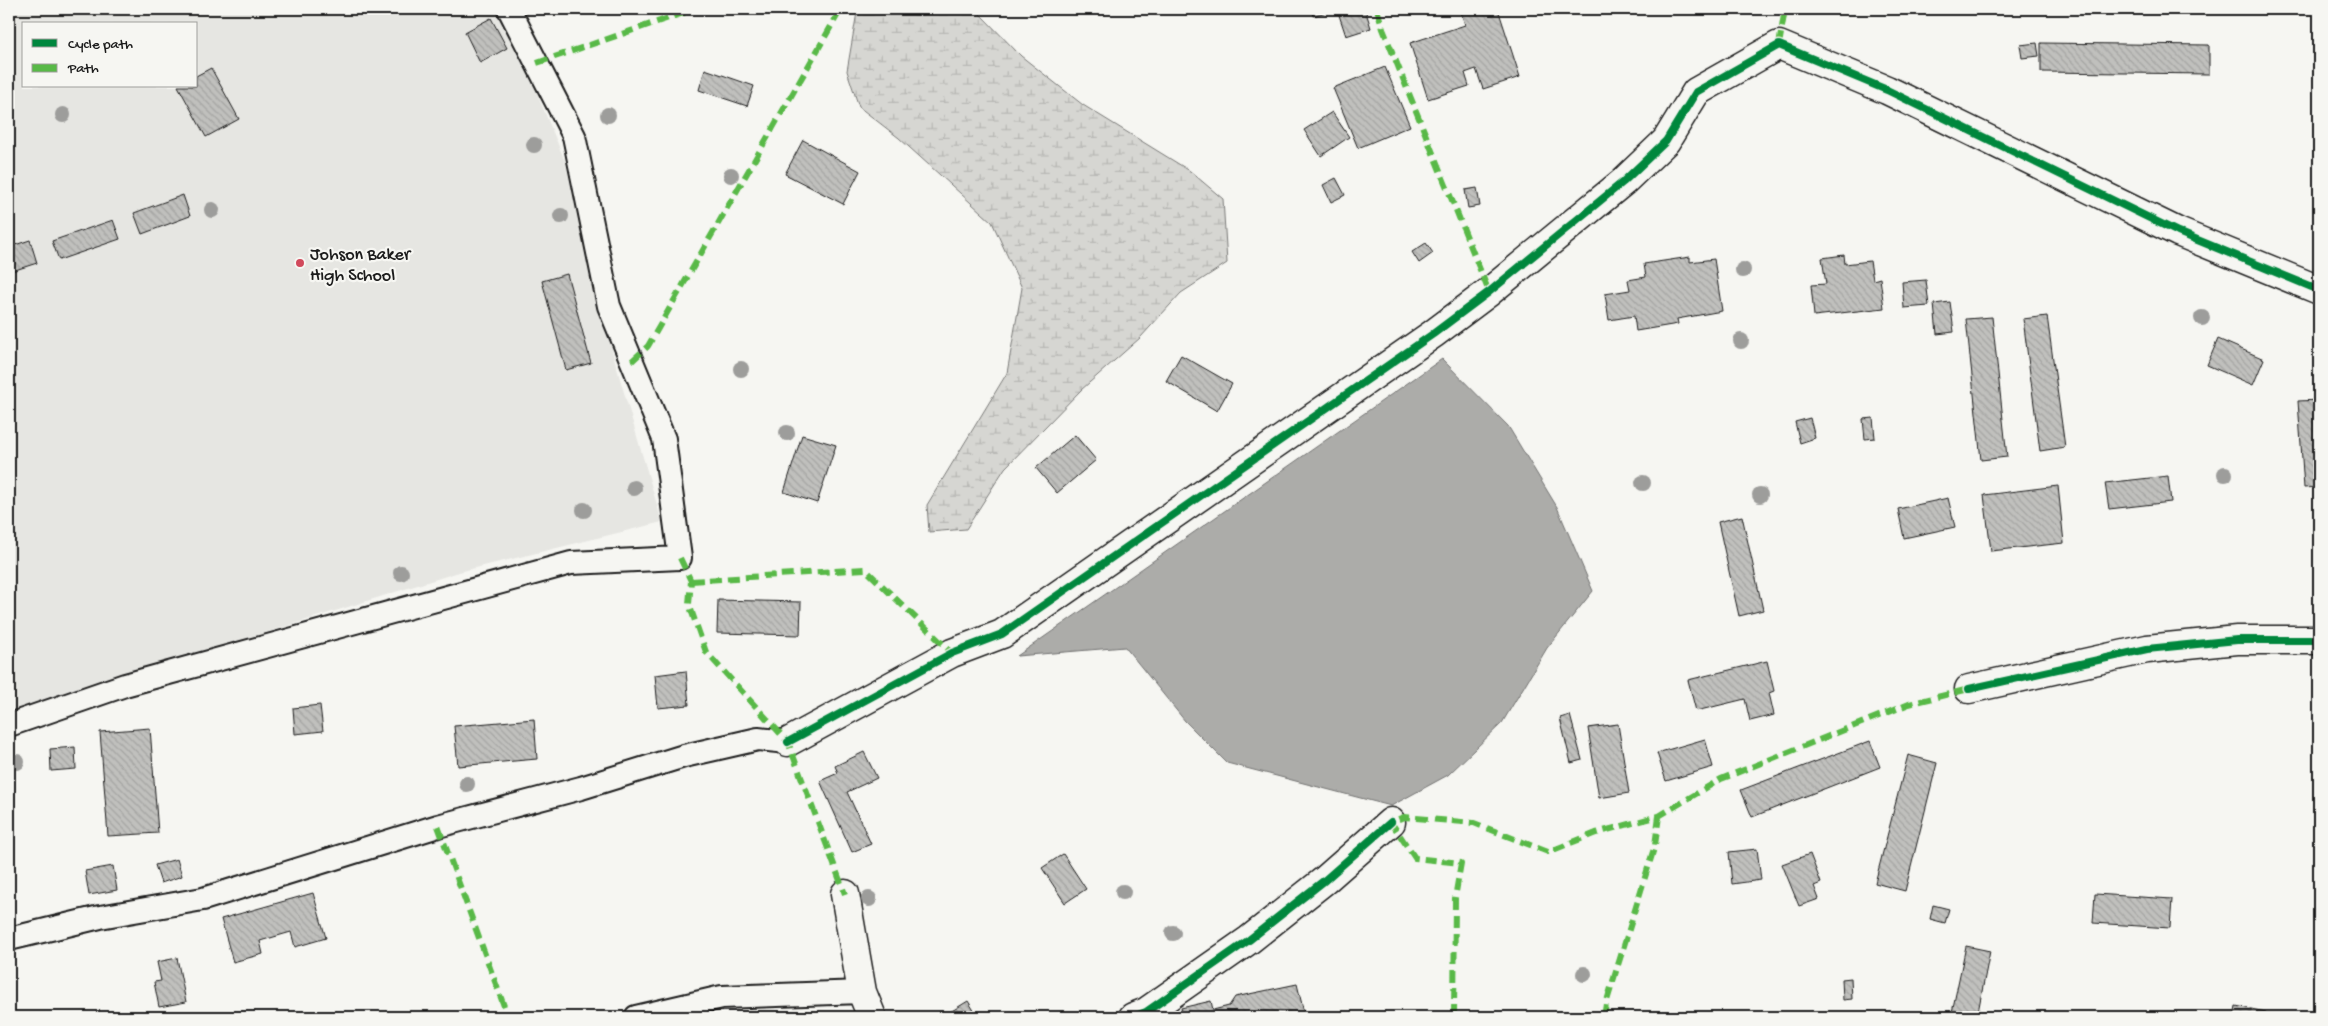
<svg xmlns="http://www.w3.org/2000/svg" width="2328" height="1026" viewBox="0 0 2328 1026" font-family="'Gochi Hand',sans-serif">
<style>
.built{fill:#e6e6e2;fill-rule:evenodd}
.wetland{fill:url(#wetland-marsh);stroke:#797977}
.water{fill:#acaca9;stroke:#727271}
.building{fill:url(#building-back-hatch);stroke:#1c1c1c}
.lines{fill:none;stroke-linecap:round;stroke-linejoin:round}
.service-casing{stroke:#1c1c1c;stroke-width:26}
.minor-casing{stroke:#1c1c1c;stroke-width:31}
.service{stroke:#f6f6f2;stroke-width:22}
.minor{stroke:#f6f6f2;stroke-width:28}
.quiet{stroke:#58b947;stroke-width:6;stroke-dasharray:12 6;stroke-linecap:butt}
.cycleway-casing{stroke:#f6f6f2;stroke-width:11}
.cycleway{stroke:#00873e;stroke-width:8}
.tree{fill:#9d9d9b}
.poi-dot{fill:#d1495b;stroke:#f6f6f2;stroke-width:2}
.labels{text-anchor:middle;stroke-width:4.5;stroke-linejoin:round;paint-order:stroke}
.poi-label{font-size:18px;fill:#1c1c1c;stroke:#f6f6f2;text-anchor:start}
</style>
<defs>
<pattern id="wetland-marsh" width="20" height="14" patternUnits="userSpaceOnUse" patternTransform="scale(1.25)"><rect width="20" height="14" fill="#d6d6d2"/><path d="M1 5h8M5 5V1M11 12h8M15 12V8" fill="none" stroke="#b7b7b4"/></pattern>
<pattern id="building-back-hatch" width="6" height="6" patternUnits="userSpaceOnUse" patternTransform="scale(1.25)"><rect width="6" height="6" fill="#c0c0bd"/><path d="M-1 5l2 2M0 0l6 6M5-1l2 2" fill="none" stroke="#a4a4a2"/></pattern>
</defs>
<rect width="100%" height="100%" fill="#f6f6f2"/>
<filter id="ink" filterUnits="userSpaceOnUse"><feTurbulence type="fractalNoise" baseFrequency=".02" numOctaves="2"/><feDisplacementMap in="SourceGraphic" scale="10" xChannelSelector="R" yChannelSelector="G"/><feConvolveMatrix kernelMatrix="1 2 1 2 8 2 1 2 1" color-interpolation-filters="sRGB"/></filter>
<g filter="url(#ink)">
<!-- built -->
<path class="built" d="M 9,9 L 494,9 L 533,84 L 565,161 L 616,365 L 662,522 L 459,572 L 9,714 ZM 24,24 L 196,24 L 196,86 L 24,86 Z"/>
<!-- wetland -->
<polygon class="wetland" points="864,9 970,9 979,13 1021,56 1083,105 1190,171 1223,199 1227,263 1181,293 1140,338 1081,390 1005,468 966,529 929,532 927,505 1007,373 1022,288 992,222 899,138 859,107 847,71 857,12"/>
<!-- water -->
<polygon class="water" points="1442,359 1508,426 1557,507 1593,591 1547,648 1502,723 1448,775 1391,806 1227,763 1185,721 1125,647 1017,656"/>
<!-- building -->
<g class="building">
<polygon points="1311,9 1336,9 1313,16"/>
<polygon points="1337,9 1365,9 1371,28 1346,36"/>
<polygon points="1460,9 1498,9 1520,77 1483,89 1476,69 1465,73 1469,86 1428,99 1410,43 1465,25"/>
<polygon points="491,18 507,48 480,63 465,32"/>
<polygon points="2037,43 2039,56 2022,58 2020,45"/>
<polygon points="2041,43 2209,45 2209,74 2041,72"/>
<polygon points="1385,67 1410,126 1358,148 1333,88"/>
<polygon points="211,68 239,119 206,137 178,86 196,86 196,76"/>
<polygon points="705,69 754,86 747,106 699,90"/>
<polygon points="1332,112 1349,137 1321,156 1304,130"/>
<polygon points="803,140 860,171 843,204 785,174"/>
<polygon points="1336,178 1345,195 1331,202 1323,185"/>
<polygon points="1477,188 1480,206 1468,208 1465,190"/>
<polygon points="183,195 190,216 142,234 134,213"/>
<polygon points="113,220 120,239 59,260 52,241"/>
<polygon points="30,240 37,263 9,272 9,247"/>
<polygon points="1426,243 1433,253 1419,263 1412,252"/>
<polygon points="1844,255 1845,264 1870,261 1873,280 1880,278 1884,308 1814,316 1811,285 1826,284 1822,258"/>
<polygon points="1690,257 1690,262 1714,259 1722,311 1677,319 1678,324 1636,331 1634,316 1609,320 1605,294 1630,290 1628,280 1646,277 1644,264"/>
<polygon points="567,274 591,363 566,370 542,281"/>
<polygon points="1926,280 1929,306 1904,308 1902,282"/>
<polygon points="1950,302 1954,332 1937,334 1934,304"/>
<polygon points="2047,316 2065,447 2040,451 2023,319"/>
<polygon points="1992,317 2007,457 1981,460 1966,319"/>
<polygon points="2218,339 2264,359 2253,385 2207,365"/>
<polygon points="1181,355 1232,384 1217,411 1166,381"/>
<polygon points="2319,400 2319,487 2304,488 2298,401"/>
<polygon points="1810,418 1815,438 1800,443 1795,422"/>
<polygon points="1873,418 1875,438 1865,439 1863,419"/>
<polygon points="802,435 836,445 817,503 784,492"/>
<polygon points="1075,435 1096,460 1057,493 1036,468"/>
<polygon points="2168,476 2171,502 2109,509 2105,483"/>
<polygon points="2058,486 2064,543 1991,551 1984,495"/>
<polygon points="1948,498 1955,527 1904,538 1898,509"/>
<polygon points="1742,516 1763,610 1739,616 1718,522"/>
<polygon points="718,600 801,602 800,635 717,633"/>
<polygon points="1767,661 1774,691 1769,693 1774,715 1750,721 1745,699 1696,711 1688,680"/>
<polygon points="686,671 689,705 658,708 655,675"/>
<polygon points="320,705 323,731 295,734 293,708"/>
<polygon points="1570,715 1582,760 1571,763 1560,718"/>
<polygon points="534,719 537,759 458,766 454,726"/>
<polygon points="1618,724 1629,793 1599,798 1588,728"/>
<polygon points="150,728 158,833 108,836 100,732"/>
<polygon points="1705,739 1713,767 1666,781 1657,753"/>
<polygon points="1870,741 1880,767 1752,817 1741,790"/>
<polygon points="75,747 76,769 51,771 50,749"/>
<polygon points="864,752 877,778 847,792 871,844 852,852 820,781 838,773 835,766"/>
<polygon points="1908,755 1937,763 1905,891 1875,883"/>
<polygon points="1757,849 1761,880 1732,884 1729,852"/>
<polygon points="1063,854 1086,889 1065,903 1042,868"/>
<polygon points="1810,854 1821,883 1814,886 1819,899 1799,906 1782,864"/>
<polygon points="177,859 182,876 161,883 155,865"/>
<polygon points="113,866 117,890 89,895 85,871"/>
<polygon points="313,893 326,938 295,947 291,932 260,941 263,954 233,962 221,919"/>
<polygon points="2095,894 2172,899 2170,928 2093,923"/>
<polygon points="1933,905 1949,909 1945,923 1930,919"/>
<polygon points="1966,946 1990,951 1977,1017 1951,1017"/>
<polygon points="177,958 186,1002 159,1007 154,982 161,981 157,962"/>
<polygon points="1851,978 1852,999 1843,1000 1842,979"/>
<polygon points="1297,984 1305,1017 1183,1017 1181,1008 1211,1001 1213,1010 1229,1006 1235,997"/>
<polygon points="968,1001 978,1017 942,1017"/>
<polygon points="2236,1006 2266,1012 2265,1017 2234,1017"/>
</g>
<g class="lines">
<defs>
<g id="service">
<polyline points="9,725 125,685 571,563 680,558 664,439 609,306 574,136 509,9"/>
<polyline points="9,939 100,917 203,899 438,826 581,788 684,756 758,739 788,742"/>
<polyline points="636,1017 722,997 862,992"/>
</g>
<g id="minor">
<polyline points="1969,689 2147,649 2237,640 2319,640"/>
<polyline points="788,742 952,653 1002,634 1433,334 1489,292 1623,182 1666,141 1696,92 1779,45 1887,90 2178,232 2319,290"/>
<polyline points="845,894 862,992 872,1017"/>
<polyline points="1133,1017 1146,1012 1249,940 1325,880 1391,822"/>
</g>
</defs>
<!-- service casing -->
<use href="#service" class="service-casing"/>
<!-- minor casing -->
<use href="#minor" class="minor-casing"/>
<!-- service -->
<use href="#service" class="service"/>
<!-- minor -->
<use href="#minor" class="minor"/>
<!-- quiet -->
<g class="quiet">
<polyline points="1377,9 1383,29 1489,292"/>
<polyline points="1779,45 1785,9"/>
<polyline points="537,63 695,9"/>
<polyline points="632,361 648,346 841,9"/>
<polyline points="680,558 691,581 689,604 706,652 788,742 845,894"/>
<polyline points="691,581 865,569 952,653"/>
<polyline points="438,826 508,1017"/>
<polyline points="1454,1017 1455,898 1461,863 1415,858 1391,822 1404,817 1474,823 1548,852 1596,833 1659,816 1721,779 1909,704 1969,689"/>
<polyline points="1604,1017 1606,1004 1655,845 1659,816"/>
</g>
<defs>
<g id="cycleway">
<polyline points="1969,689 2147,649 2237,640 2319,640"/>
<polyline points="788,742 952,653 1002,634 1433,334 1489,292 1623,182 1666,141 1696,92 1779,45 1887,90 2178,232 2319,290"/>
<polyline points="1133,1017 1146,1012 1249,940 1325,880 1391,822"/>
</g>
</defs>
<!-- cycleway casing -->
<use href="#cycleway" class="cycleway-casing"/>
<!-- cycleway -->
<use href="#cycleway" class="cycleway"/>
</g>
<!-- trees -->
<g class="tree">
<circle cx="63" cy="115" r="8"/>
<circle cx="608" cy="115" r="8"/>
<circle cx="534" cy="145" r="8"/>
<circle cx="731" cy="175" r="8"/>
<circle cx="212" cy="210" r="8"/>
<circle cx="561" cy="216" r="8"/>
<circle cx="1743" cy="270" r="8"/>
<circle cx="2202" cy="318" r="8"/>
<circle cx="1741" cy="341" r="8"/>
<circle cx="741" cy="369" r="8"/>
<circle cx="787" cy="433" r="8"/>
<circle cx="2225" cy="474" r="8"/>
<circle cx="1643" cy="483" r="8"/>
<circle cx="634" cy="488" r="8"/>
<circle cx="1760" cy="495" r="8"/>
<circle cx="584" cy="510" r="8"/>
<circle cx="401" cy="573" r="8"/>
<circle cx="17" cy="762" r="8"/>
<circle cx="467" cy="784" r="8"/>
<circle cx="1123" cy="892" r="8"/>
<circle cx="869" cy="899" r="8"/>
<circle cx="1173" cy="933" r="8"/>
<circle cx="1584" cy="974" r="8"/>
</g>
</g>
<!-- markers -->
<circle class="poi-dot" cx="300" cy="263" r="5"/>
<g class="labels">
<!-- poi labels -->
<g class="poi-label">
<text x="310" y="259">Johson Baker<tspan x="310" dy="21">High School</tspan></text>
</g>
</g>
<!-- margin -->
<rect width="2328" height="1026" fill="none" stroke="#f6f6f2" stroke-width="30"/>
<rect x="15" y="15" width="2298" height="996" fill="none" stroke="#1c1c1c" stroke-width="2" filter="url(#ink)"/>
<!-- legend -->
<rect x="22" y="22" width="175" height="65" fill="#f6f6f2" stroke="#9f9f9c"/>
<rect x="32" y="39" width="25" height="8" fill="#00873e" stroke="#9f9f9c"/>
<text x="68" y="48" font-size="15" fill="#1c1c1c">Cycle path</text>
<rect x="32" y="64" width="25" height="8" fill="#58b947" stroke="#9f9f9c"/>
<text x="68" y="72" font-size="15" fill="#1c1c1c">Path</text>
</svg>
